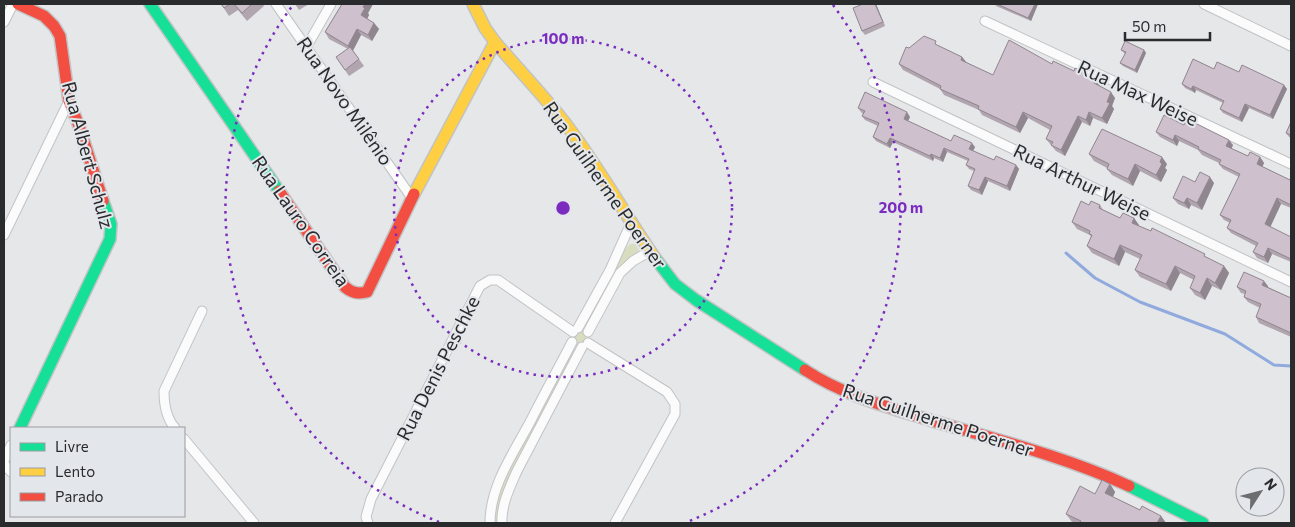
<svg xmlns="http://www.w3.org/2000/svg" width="1295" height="527" viewBox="0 0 1295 527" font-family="Commissioner,sans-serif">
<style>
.green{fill:#d9ddbf}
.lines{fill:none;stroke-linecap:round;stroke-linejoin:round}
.stream{stroke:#90aade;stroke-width:3}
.street-casing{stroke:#c1c3c5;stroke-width:11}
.fast-casing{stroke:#c1c3c5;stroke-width:14}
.slow-casing{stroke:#c1c3c5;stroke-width:14}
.jam-casing{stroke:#c1c3c5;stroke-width:14}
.street{stroke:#fbfbfc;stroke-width:9}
.fast{stroke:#16e098;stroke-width:11}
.slow{stroke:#ffcf43;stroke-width:11}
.jam{stroke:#f24e42;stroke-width:11}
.wall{fill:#b1a5af}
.shaded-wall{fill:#90868f}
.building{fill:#cec0cc;stroke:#90868f}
.ring{fill:none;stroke:#7b2cbf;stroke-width:2.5;stroke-dasharray:2.5 5}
.labels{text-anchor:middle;stroke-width:4;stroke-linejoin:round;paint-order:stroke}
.street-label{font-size:19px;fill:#2a2b2d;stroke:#e3e6eb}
.centre{fill:#7b2cbf;stroke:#e3e6eb;stroke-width:2.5}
.ring-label{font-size:15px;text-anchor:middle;font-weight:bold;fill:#7b2cbf;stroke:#e3e6eb;stroke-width:4;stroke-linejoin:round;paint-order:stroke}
</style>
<rect width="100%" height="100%" fill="#e5e7e9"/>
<!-- green -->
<g class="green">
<path d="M 630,244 L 635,244 L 639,250 C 634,257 622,261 616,270 C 606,286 598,305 589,323 L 588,322 L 587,319 L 622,252 Z"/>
<circle cx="581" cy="337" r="7"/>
<polygon points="572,349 574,350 575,353 508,481 498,523 495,523 496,506 503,479"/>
</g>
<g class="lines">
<!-- stream -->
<polyline class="stream" points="1066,253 1095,278 1140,302 1225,334 1274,365 1291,366"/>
<defs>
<g id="street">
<polyline points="276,4 412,198"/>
<polyline points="1204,4 1291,46"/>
<polyline points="985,21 1291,164"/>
<polyline points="4,22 13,4"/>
<polyline points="307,46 331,4"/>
<polyline points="873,82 1291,282"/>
<polyline points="4,235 69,101"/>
<polyline points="578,328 610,270 631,223"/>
<polyline points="588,332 620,273 633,261 650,251"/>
<polyline points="588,343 667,392 675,404 675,414 615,523"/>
<path d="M 175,428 C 166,418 164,404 164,391 L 202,311"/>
<polyline points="184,439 254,523"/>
<polyline points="4,461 11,445"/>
<polyline points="4,464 11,472"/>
<polyline points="368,523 366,517 371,499 480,286 490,280 498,280 573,332"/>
<path d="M 490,523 C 490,487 512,455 529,424 C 543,396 558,369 572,342"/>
<path d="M 502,523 C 501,505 510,487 517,471 L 582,347"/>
</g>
<g id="fast">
<polyline points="150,4 279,191"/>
<polyline points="655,258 675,284 696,300 805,370"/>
<polyline points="20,428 110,239 111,224 103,201"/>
<polyline points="1129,486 1203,523"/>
</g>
<g id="slow">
<path d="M 473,4 L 485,28 L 495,42 C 518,69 543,95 565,123 C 598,166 624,213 655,258"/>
<polyline points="414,194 495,42"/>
</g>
<g id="jam">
<polyline points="18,4 44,16 54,26 60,36 69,101 79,126 103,201"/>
<path d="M 279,191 L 345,287 C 352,293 358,294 367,292 L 414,194"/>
<path d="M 805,370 C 845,396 888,407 933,421 C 998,440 1066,457 1129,486"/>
</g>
</defs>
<!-- street casing -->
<use href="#street" class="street-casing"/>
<!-- fast casing -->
<use href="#fast" class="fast-casing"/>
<!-- slow casing -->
<use href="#slow" class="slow-casing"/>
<!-- jam casing -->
<use href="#jam" class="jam-casing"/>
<!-- street -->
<use href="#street" class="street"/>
<!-- fast -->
<use href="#fast" class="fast"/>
<!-- slow -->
<use href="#slow" class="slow"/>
<!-- jam -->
<use href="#jam" class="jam"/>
</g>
<!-- wall -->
<g class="wall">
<polygon points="221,4 263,4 264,6 247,21 238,10 229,16"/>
<polygon points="295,4 309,4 299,10"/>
<polygon points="342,4 373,4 368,13 369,15 367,19 374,23 379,29 372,41 361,35 353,51 364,66 349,76 336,57 348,49 329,39 325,32"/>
<polygon points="876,4 885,26 865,35 862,31"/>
<polygon points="995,4 1038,4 1031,21 996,6"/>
<polygon points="939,46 962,57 967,63 993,75 1052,64 1100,85 1100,86 1115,98 1112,106 1114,109 1107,124 1093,118 1090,126 1082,122 1065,156 1056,151 1046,139 1050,130 1028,118 1020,133 982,115 979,110 944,95 940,89 903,70 899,64 909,48"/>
<polygon points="1121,50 1144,50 1146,53 1137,73 1123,66 1120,63 1125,54"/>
<polygon points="1214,69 1239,72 1284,85 1287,89 1273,119 1249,108 1242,122 1223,113 1220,109 1223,103 1196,90 1195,93 1185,88 1182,84"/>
<polygon points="858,108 910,117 908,121 951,141 975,147 973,151 994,160 1016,165 1019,169 1010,191 988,181 982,195 971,190 968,186 974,171 969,169 966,165 968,161 947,152 943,162 934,158 933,161 893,142 890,148 876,141 873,137 878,126 865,120 862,116 863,114 861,112"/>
<polygon points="1291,122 1291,138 1289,137 1286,133"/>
<polygon points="1184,125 1233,145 1231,149 1248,156 1260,157 1264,163 1262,167 1290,180 1291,176 1291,208 1281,204 1270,227 1291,237 1291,262 1272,254 1268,263 1257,258 1253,252 1256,246 1231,233 1227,228 1230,223 1224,220 1220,215 1239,177 1223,169 1219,164 1219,163 1202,155 1198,150 1179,141 1177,146 1160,137 1156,132"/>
<polygon points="1089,154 1167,164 1165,168 1167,170 1161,182 1140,171 1133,186 1112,175 1107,169 1107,168 1094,161"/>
<polygon points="1195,182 1214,183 1202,210 1191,205 1189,209 1178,204 1173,198"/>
<polygon points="1089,205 1100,205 1103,210 1120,218 1134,218 1139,226 1224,266 1229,273 1221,290 1212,286 1205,300 1195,295 1190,288 1194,280 1180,273 1171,291 1140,277 1135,270 1140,259 1125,252 1119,266 1092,253 1087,246 1091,237 1090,235 1077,229 1072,222"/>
<polygon points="1268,286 1268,287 1291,298 1291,337 1259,323 1256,317 1260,308 1248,302 1244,297 1245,294 1241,293 1237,287"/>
<polygon points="1110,484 1115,492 1113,497 1140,510 1161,516 1166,523 1074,523 1072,522 1066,514"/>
</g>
<!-- shaded-wall -->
<g class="shaded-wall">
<polygon points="365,4 373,4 368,13 369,15 366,21 361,15 363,7"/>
<polygon points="875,4 876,4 885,26 883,22"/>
<polygon points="1035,4 1038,4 1031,21 1028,18"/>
<polygon points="374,23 379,29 372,41 368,35"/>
<polygon points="357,29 361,35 352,52 348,46"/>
<polygon points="1144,50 1146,53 1137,73 1135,70"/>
<polygon points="962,57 967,63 961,60"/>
<polygon points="1096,79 1100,85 1098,89 1094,83"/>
<polygon points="1284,85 1287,89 1273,119 1270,115"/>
<polygon points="1193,86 1196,90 1195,93 1191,89"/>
<polygon points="1111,92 1115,98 1112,106 1114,109 1107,124 1102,118 1107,102"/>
<polygon points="1245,104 1249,108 1242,122 1239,118"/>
<polygon points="907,112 910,117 907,123 904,119"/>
<polygon points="1023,112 1028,118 1020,133 1016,127"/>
<polygon points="1089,112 1093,118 1090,126 1086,120"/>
<polygon points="1078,116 1082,122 1065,156 1061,150"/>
<polygon points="1175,135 1179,141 1177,146 1173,140"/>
<polygon points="890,138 893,142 890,148 887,144"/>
<polygon points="1229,140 1233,145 1230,152 1226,146"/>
<polygon points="972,143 975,147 972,153 969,149"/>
<polygon points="944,148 947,152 943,162 940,158"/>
<polygon points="931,154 934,158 933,161 930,156"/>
<polygon points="1162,157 1167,164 1165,168 1167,170 1161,182 1156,175 1160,162"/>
<polygon points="1260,157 1264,163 1261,170 1257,164"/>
<polygon points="1135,164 1140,171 1133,186 1128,179"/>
<polygon points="1016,165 1019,169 1010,191 1007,186"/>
<polygon points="985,177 988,181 982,195 979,190"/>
<polygon points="1210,177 1214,183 1202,210 1197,203"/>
<polygon points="1187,198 1191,205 1189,209 1184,203"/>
<polygon points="1277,198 1281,204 1269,230 1265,224"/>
<polygon points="1134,218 1139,225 1137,230 1132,223"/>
<polygon points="1120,245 1125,252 1119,266 1114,259"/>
<polygon points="1268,248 1272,254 1268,263 1264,257"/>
<polygon points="1175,266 1180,273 1171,291 1166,284"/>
<polygon points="1224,266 1229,273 1221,290 1215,283"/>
<polygon points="1207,278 1212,286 1205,300 1200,293"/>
<polygon points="1264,281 1268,286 1266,290 1262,285"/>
<polygon points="1110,484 1115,492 1111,501 1105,493"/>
<polygon points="1161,516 1166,523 1157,523"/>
</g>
<!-- building -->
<g class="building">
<polygon points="221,4 230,4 224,8"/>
<polygon points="234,4 252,4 242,13"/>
<polygon points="342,4 365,4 363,7 365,8 361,15 374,23 368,35 357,29 348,46 325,32"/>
<polygon points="863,4 875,4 883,22 862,31 853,8"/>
<polygon points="997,4 1035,4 1028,18"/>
<polygon points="924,36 936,41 935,44 962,57 961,60 993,75 1009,40 1052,64 1053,61 1074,71 1075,68 1096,79 1094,83 1111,92 1107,102 1110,103 1102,118 1089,112 1086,120 1078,116 1061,150 1051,145 1053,142 1046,139 1052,126 1023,112 1016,127 978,109 979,106 940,89 941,86 899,64 906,47 909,48"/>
<polygon points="1125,41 1144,50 1135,70 1120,63 1126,52 1121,50"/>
<polygon points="350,47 359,59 345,70 336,57"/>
<polygon points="1193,59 1214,69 1217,62 1239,72 1242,65 1284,85 1270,115 1245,104 1239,118 1220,109 1224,101 1193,86 1191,89 1182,84"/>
<polygon points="865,92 907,112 904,119 951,141 954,135 972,143 969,149 994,160 996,156 1016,165 1007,186 985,177 979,190 968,186 975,169 966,165 969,159 944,148 940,158 931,154 930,156 890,138 887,144 873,137 879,123 862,116 865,111 858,108"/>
<polygon points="1164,115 1184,125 1187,119 1229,140 1226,146 1248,156 1250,152 1260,157 1257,164 1290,180 1291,176 1291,205 1277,198 1265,224 1291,237 1291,259 1268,248 1264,257 1253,252 1258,243 1227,228 1231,220 1220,215 1240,174 1219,164 1221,160 1198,149 1199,147 1175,135 1173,140 1156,132"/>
<polygon points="1291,122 1291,135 1286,133"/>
<polygon points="1102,129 1162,157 1160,162 1162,164 1156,175 1135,164 1128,179 1107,169 1109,164 1089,154"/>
<polygon points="1200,172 1210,177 1197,203 1187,198 1184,203 1173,198 1183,176 1195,182"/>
<polygon points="1081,201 1089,205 1091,201 1100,205 1099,208 1120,218 1123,213 1134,218 1132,223 1151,231 1152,228 1205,254 1204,256 1224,266 1215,283 1207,278 1200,293 1190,288 1195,276 1175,266 1166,284 1135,270 1142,255 1120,245 1114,259 1087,246 1092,235 1089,234 1090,231 1072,222"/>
<polygon points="1244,272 1264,281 1262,285 1291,298 1291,333 1256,317 1261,304 1244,297 1246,291 1237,287"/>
<polygon points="1102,480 1110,484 1105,493 1140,510 1142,506 1161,516 1157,523 1080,523 1081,521 1066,514 1080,486 1095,494"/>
</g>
<!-- distance rings -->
<g class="ring">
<circle cx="563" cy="208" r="169"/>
<path d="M439 522A338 338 0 0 1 293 5M833 5A338 338 0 0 1 687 522"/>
</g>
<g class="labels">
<!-- street labels -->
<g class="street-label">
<text transform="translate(1138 93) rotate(25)" y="7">Rua Max Weise</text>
<text transform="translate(345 101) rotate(55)" y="7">Rua Novo Milênio</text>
<text transform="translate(88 155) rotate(75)" y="7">Rua Albert Schulz</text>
<text transform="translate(1082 182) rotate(26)" y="7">Rua Arthur Weise</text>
<text transform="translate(605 185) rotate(55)" y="7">Rua Guilherme Poerner</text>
<text transform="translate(301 221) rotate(55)" y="7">Rua Lauro Correia</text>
<text transform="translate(438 368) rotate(-63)" y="7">Rua Denis Peschke</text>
<text transform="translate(938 420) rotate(18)" y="7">Rua Guilherme Poerner</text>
</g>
</g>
<circle cx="563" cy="208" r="8" class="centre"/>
<g class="ring-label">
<text x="563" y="44">100 m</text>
<text x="901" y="213">200 m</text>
</g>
<!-- border -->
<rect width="1295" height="527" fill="none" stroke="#2a2b2d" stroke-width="10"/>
<!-- legend -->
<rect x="10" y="427" width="175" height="90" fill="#e3e6eb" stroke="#999b9f"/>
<rect x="20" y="443" width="25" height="8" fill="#16e098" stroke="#999b9f"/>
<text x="55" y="452" font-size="15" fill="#2a2b2d">Livre</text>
<rect x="20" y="468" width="25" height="8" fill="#ffcf43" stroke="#999b9f"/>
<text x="55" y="477" font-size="15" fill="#2a2b2d">Lento</text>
<rect x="20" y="493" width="25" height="8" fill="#f24e42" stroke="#999b9f"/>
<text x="55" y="502" font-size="15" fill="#2a2b2d">Parado</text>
<!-- north arrow -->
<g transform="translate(1260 492) rotate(54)"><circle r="24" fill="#e3e6eb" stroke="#999b9f"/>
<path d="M0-4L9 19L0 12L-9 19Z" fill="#6b6d6f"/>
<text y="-8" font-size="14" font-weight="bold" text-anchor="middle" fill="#2a2b2d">N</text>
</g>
<!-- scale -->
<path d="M1125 32v8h85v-8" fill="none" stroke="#2a2b2d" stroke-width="2.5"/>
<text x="1132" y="32" font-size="15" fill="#2a2b2d" stroke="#e3e6eb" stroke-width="4" paint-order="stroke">50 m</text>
</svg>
